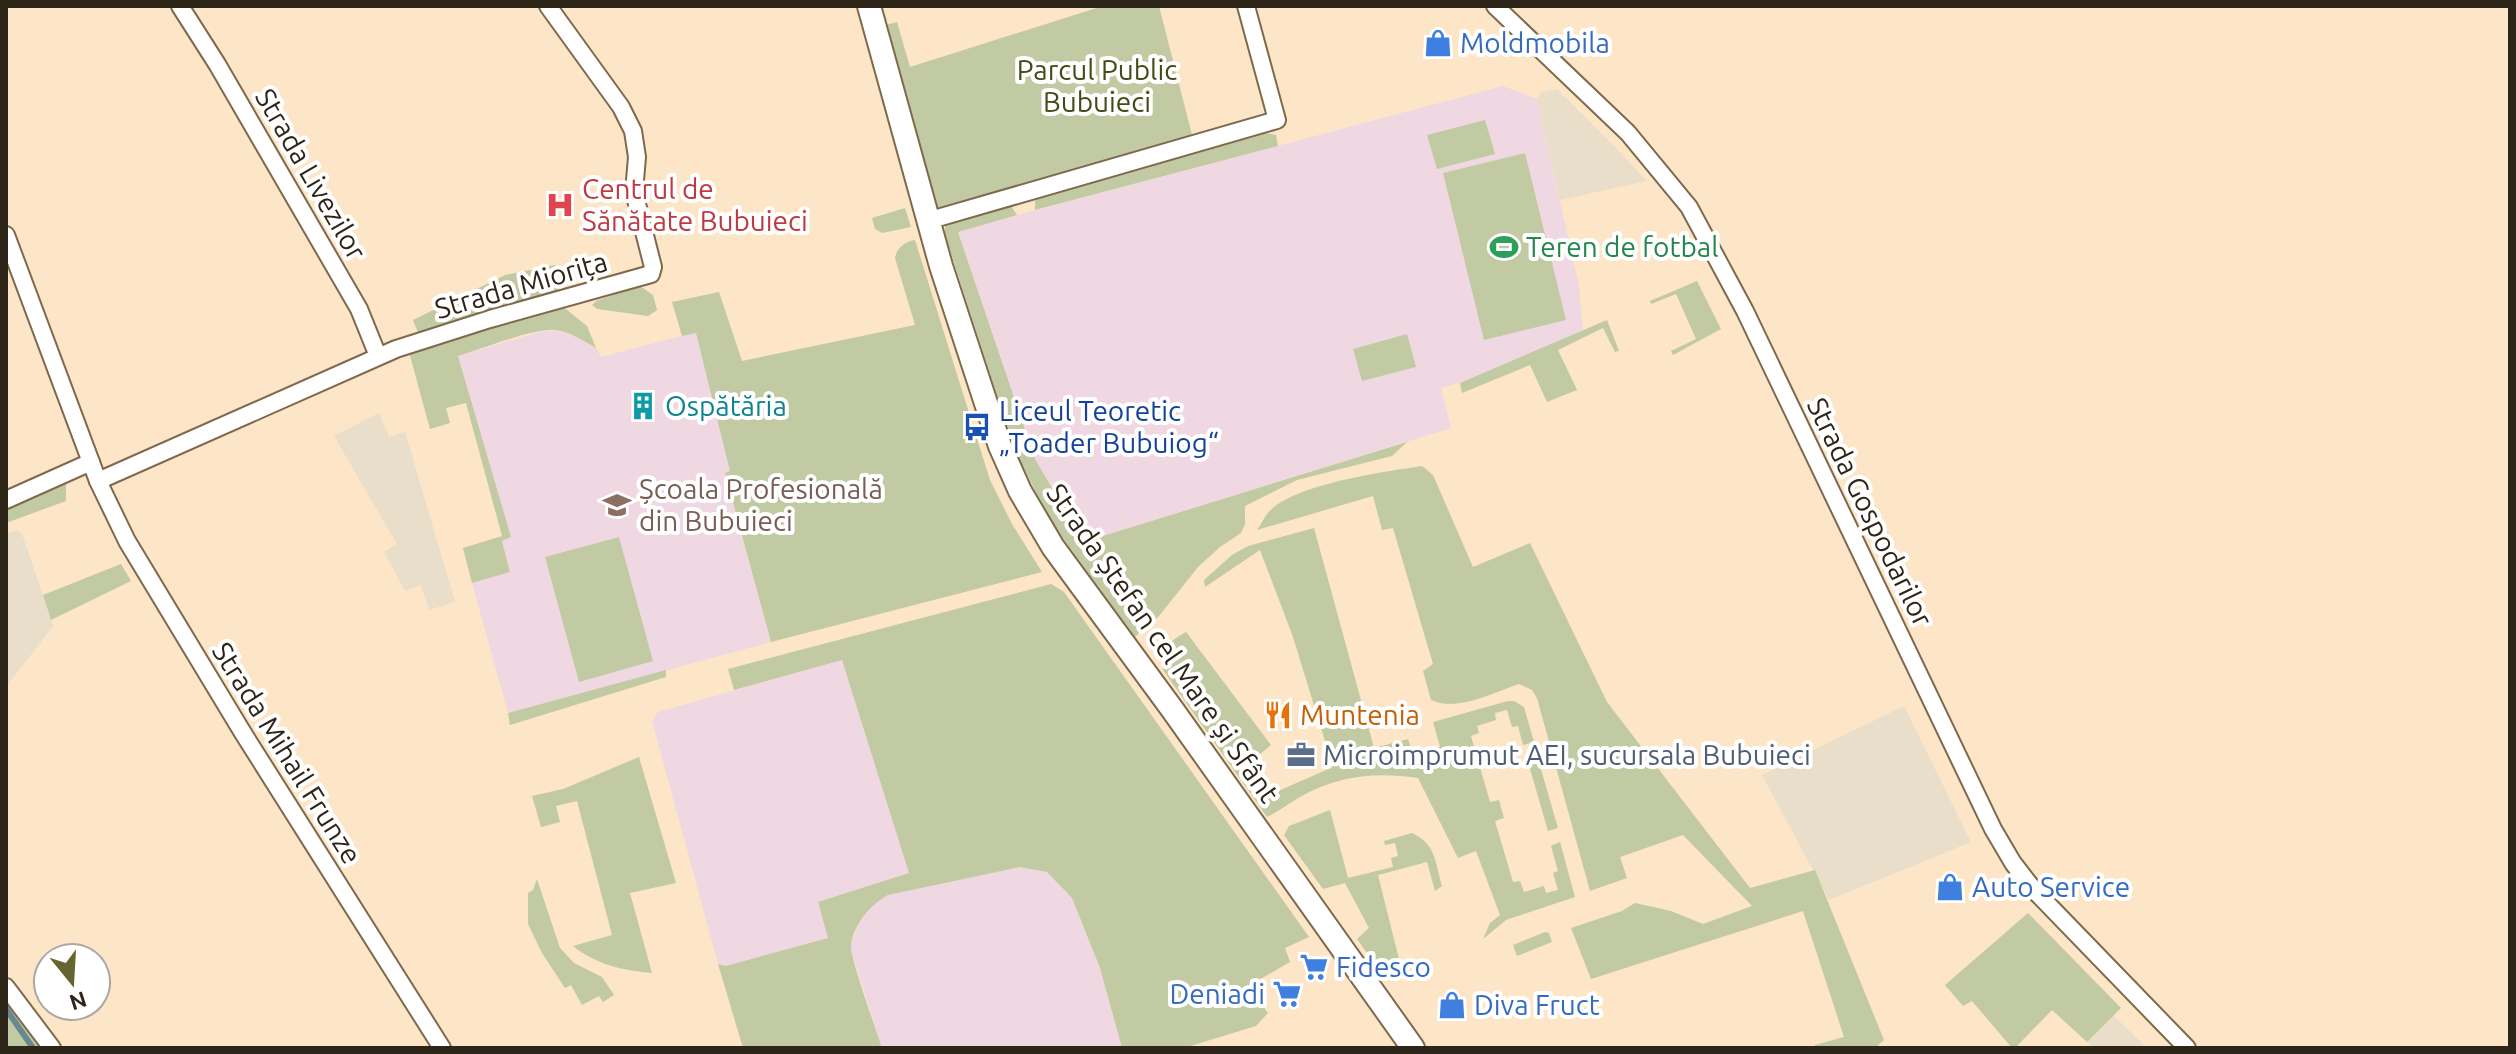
<svg xmlns="http://www.w3.org/2000/svg" width="2516" height="1054" viewBox="0 0 2516 1054" font-family="Ubuntu,sans-serif">
<style>
.industrial{fill:#e9deca}
.education{fill:#f0d8e3}
.green{fill:#c1caa2}
.lines{fill:none;stroke-linecap:round;stroke-linejoin:round}
.stream{stroke:#658892;stroke-width:6}
.minor-casing{stroke:#7e694d;stroke-width:20}
.tertiary-casing{stroke:#7e694d;stroke-width:26}
.minor{stroke:#fff;stroke-width:16}
.tertiary{stroke:#fff;stroke-width:22}
.labels{text-anchor:middle;stroke-width:8;stroke-linejoin:round;paint-order:stroke}
.shop-label{font-size:28px;fill:#366cbe;stroke:#fff;text-anchor:start}
.park-label{font-size:28px;fill:#434b17;stroke:#fff}
.street-label{font-size:28px;fill:#2e2519;stroke:#fff}
.health-label{font-size:28px;fill:#be3a42;stroke:#fff;text-anchor:start}
.leisure-label{font-size:28px;fill:#27864d;stroke:#fff;text-anchor:start}
.culture-label{font-size:28px;fill:#0d838f;stroke:#fff;text-anchor:start}
.transit-label{font-size:28px;fill:#164399;stroke:#fff;text-anchor:start}
.education-label{font-size:28px;fill:#785e54;stroke:#fff;text-anchor:start}
.food-label{font-size:28px;fill:#c56008;stroke:#fff;text-anchor:start}
.service-label{font-size:28px;fill:#4e5e75;stroke:#fff;text-anchor:start}
</style>
<rect width="100%" height="100%" fill="#fde5c7"/>
<!-- industrial -->
<g class="industrial">
<polygon points="1557,89 1615,147 1647,181 1560,200 1537,99 1542,92"/>
<polygon points="379,413 389,437 405,432 455,602 429,610 421,585 405,591 384,552 397,544 334,436"/>
<polygon points="17,530 22,534 53,626 6,687 6,534"/>
<polygon points="1904,706 1971,842 1829,900 1762,775"/>
<polygon points="2113,1015 2147,1048 2093,1048 2087,1042"/>
</g>
<!-- education -->
<g class="education">
<polygon points="1503,86 1537,99 1579,286 1583,330 1478,377 1441,388 1451,428 1090,540 1052,488 1035,459 958,231"/>
<polygon points="556,330 577,337 596,348 601,357 696,332 731,472 725,474 771,642 508,713 472,583 510,572 502,540 510,537 458,356 539,332"/>
<polygon points="842,660 910,874 818,902 829,938 726,966 718,964 652,721 658,712"/>
<polygon points="1020,867 1047,872 1072,898 1100,968 1122,1048 882,1048 850,947 859,923 875,902 888,895"/>
</g>
<!-- green -->
<g class="green">
<polygon points="1103,6 1159,6 1192,135 935,209 885,25 897,22 910,67"/>
<polygon points="1485,120 1495,154 1437,169 1427,135"/>
<polygon points="1261,132 1276,135 1278,146 1035,210 1035,201 1039,194"/>
<polygon points="1525,153 1566,320 1484,340 1443,173"/>
<polygon points="1009,203 1017,215 958,232 1035,459 1052,488 1090,540 1407,442 1392,456 1297,480 1245,506 1245,524 1241,533 1220,547 1198,567 1159,616 1135,637 1049,519 1014,448 945,235 945,226 955,219"/>
<polygon points="905,208 911,227 882,233 875,229 872,218"/>
<path d="M 915,240 L 990,480 L 1012,524 L 1042,572 L 771,642 L 725,473 L 730,471 L 696,333 L 682,336 L 672,302 L 719,292 L 742,361 L 915,325 L 895,258 C 897,248 904,242 915,240 Z"/>
<polygon points="555,265 560,286 556,294 419,335 413,320 505,275"/>
<polygon points="1697,281 1721,329 1673,355 1671,351 1696,339 1676,294 1651,304 1650,301"/>
<polygon points="640,286 653,295 657,310 648,316 597,309 592,305 596,301"/>
<path d="M 562,306 L 587,326 L 596,348 C 584,341 570,332 556,330 C 533,328 482,349 458,356 L 511,537 L 502,541 L 510,572 L 472,583 L 463,548 L 502,536 L 466,403 L 446,408 L 450,423 L 430,429 L 409,352 Z"/>
<polygon points="1607,320 1619,351 1615,352 1603,328 1558,350 1577,390 1547,402 1530,365 1462,393 1460,383"/>
<polygon points="1407,334 1416,367 1362,381 1353,349"/>
<path d="M 1422,466 L 1433,475 L 1473,567 L 1530,543 L 1607,702 L 1750,888 L 1815,870 L 1884,1040 L 1875,1048 L 1815,1048 L 1815,1045 L 1844,1037 L 1803,911 L 1591,979 L 1571,928 L 1622,911 L 1635,903 L 1671,911 L 1703,924 L 1752,906 L 1683,835 L 1620,857 L 1627,878 L 1590,891 L 1537,698 L 1532,690 L 1519,684 C 1492,693 1458,712 1431,700 L 1423,671 L 1433,664 L 1393,528 L 1382,530 L 1373,496 L 1257,530 C 1261,525 1263,519 1267,514 C 1291,484 1384,472 1422,466 Z"/>
<polygon points="66,481 66,501 6,523 6,508"/>
<path d="M 1314,528 L 1374,748 L 1408,739 L 1413,754 L 1440,747 L 1433,722 L 1508,701 L 1514,701 L 1524,707 L 1534,742 L 1523,745 L 1518,726 L 1512,727 L 1507,710 L 1495,713 L 1496,720 L 1477,726 L 1479,733 L 1471,736 L 1490,802 L 1499,800 L 1504,818 L 1495,821 L 1513,882 L 1520,881 L 1524,892 L 1544,886 L 1546,893 L 1558,890 L 1553,873 L 1558,871 L 1551,846 L 1560,842 L 1575,897 L 1506,920 L 1483,939 L 1490,923 L 1500,915 L 1476,851 L 1458,858 L 1418,778 C 1376,772 1339,775 1300,797 C 1289,803 1280,811 1267,817 L 1163,670 C 1158,650 1171,640 1186,632 L 1271,745 L 1252,761 L 1276,792 L 1333,767 L 1293,637 L 1260,550 L 1205,587 L 1204,580 L 1232,555 L 1248,546 Z"/>
<polygon points="619,537 653,661 579,682 545,557"/>
<polygon points="121,564 131,581 51,620 43,595"/>
<path d="M 1051,584 L 1064,592 L 1309,937 L 1285,948 L 1290,962 L 1257,981 L 1265,1009 L 1268,1013 L 1256,1026 L 1184,1048 L 1122,1048 L 1100,968 L 1072,898 L 1047,872 L 1020,867 L 888,895 C 870,905 854,924 851,945 C 849,955 877,1032 882,1048 L 743,1048 L 718,964 L 726,966 L 828,938 L 818,902 L 909,873 L 842,660 L 734,690 L 728,669 Z"/>
<polygon points="666,670 666,677 510,725 508,713"/>
<path d="M 639,757 L 676,883 L 630,893 L 652,973 C 622,970 597,965 573,946 L 612,935 L 577,801 L 556,806 L 560,822 L 541,827 L 532,796 L 563,789 Z"/>
<polygon points="1538,759 1558,828 1548,831 1528,762"/>
<path d="M 1330,810 L 1348,878 L 1393,867 L 1391,858 L 1398,856 L 1395,843 L 1385,845 L 1384,841 L 1412,833 C 1436,844 1435,862 1442,886 L 1435,891 L 1427,862 L 1378,875 L 1400,963 L 1378,969 L 1357,939 L 1369,928 L 1345,883 L 1323,889 L 1284,835 L 1289,826 Z"/>
<polygon points="537,879 560,948 574,963 602,977 614,995 603,1002 599,996 582,1005 571,985 565,988 542,953 528,924 528,893 533,890"/>
<polygon points="2028,913 2121,1008 2087,1042 2052,1010 2015,1048 2012,1048 1972,1001 1963,1006 1945,985"/>
<polygon points="1545,932 1549,933 1552,942 1517,956 1513,945"/>
<polygon points="6,1000 10,1007 42,1048 8,1048 6,1045"/>
</g>
<g class="lines">
<!-- stream -->
<polyline class="stream" points="6,1009 33,1048"/>
<defs>
<g id="minor">
<polyline points="180,6 217,64 359,309 378,356"/>
<polyline points="1495,6 1628,133 1689,207 1745,311 1993,829 2013,863 2034,890 2187,1048"/>
<polyline points="927,221 1277,120 1246,6"/>
<polyline points="6,235 98,481 127,541 243,733 442,1048"/>
<polyline points="98,481 396,349 490,319 651,274 653,267 634,192 637,157 633,131 621,107 548,6"/>
<polyline points="6,500 91,462"/>
<polyline points="6,987 52,1048"/>
</g>
<polyline id="tertiary" points="869,6 941,266 1000,446 1020,491 1053,547 1172,709 1413,1048"/>
</defs>
<!-- minor casing -->
<use href="#minor" class="minor-casing"/>
<!-- tertiary casing -->
<use href="#tertiary" class="tertiary-casing"/>
<!-- minor -->
<use href="#minor" class="minor"/>
<!-- tertiary -->
<use href="#tertiary" class="tertiary"/>
</g>
<!-- icons -->
<defs>
<symbol id="shop-bare" viewBox="-9 -9 18 18"><path d="M-5-2.5h2.3a2.7 3.5 0 0 1 5.4 0H5L5.5 6h-11ZM-1.5-2.5h3a1.5 2.3 0 0 0-3 0Z" fill="#3f7fe0" stroke="#fff" stroke-width="2.5" paint-order="stroke"/></symbol>
<symbol id="hospital-bare" viewBox="-9 -9 18 18"><path d="M-5-5h3v3.5h4V-5h3V5h-3V1.5h-4V5h-3Z" fill="#e0444e" stroke="#fff" stroke-width="2.5" paint-order="stroke"/></symbol>
<symbol id="stadium-bare" viewBox="-9 -9 18 18"><path d="M0-5a6.5 5 0 1 0 0 10a6.5 5 0 1 0 0-10ZM-3.5-1.8h7v3.6h-7Z" fill="#2e9e5b" stroke="#fff" stroke-width="2.5" paint-order="stroke"/></symbol>
<symbol id="building-bare" viewBox="-9 -9 18 18"><path d="M-4-6H4V6H1V3H-1V6H-4ZM-2.5-4.3h1.7v1.8h-1.7ZM.8-4.3h1.7v1.8H.8ZM-2.5-1h1.7V.8h-1.7ZM.8-1h1.7V.8H.8Z" fill="#0f9aa8" stroke="#fff" stroke-width="2.5" paint-order="stroke"/></symbol>
<symbol id="bus-bare" viewBox="-9 -9 18 18"><path d="M-5-6H5V4H4V6H2V4H-2V6H-4V4H-5ZM-3.5-4V0h7V-4ZM-3.5 1.2v1.5H-2V1.2ZM2 1.2v1.5H3.5V1.2Z" fill="#1a4fb4" stroke="#fff" stroke-width="2.5" paint-order="stroke"/></symbol>
<symbol id="university-bare" viewBox="-9 -9 18 18"><path d="M0-5L7-2L0 1L-7-2ZM-4 1L0 2.5L4 1V4Q0 6-4 4Z" fill="#8d6e63" stroke="#fff" stroke-width="2.5" paint-order="stroke"/></symbol>
<symbol id="restaurant-bare" viewBox="-9 -9 18 18"><path d="M-5-6h1v4h1v-4h1v4h1v-4h1v5L-1.5 .5V6h-2V.5L-5-1ZM5-6V6H3V1.5H1.5Q1.5-4 5-6Z" fill="#e8710a" stroke="#fff" stroke-width="2.5" paint-order="stroke"/></symbol>
<symbol id="office-bare" viewBox="-9 -9 18 18"><path d="M-6-3h4V-5.5h4V-3h4V5H-6ZM-1-4.5V-3h2v-1.5ZM-6 0V1H6V0Z" fill="#5c6f8a" stroke="#fff" stroke-width="2.5" paint-order="stroke"/></symbol>
<symbol id="supermarket-bare" viewBox="-9 -9 18 18"><path d="M-6-5.5h2.5l.6 2H6L4.5 2H-2.5L-4.4-4H-6ZM-1.5 3.2a1.3 1.3 0 1 0 .1 0ZM3 3.2a1.3 1.3 0 1 0 .1 0Z" fill="#3f7fe0" stroke="#fff" stroke-width="2.5" paint-order="stroke"/></symbol>
</defs>
<g fill-rule="evenodd">
<use href="#shop-bare" x="1418" y="23" width="40" height="40"/>
<use href="#hospital-bare" x="540" y="185" width="40" height="40"/>
<use href="#stadium-bare" x="1484" y="227" width="40" height="40"/>
<use href="#building-bare" x="623" y="386" width="40" height="40"/>
<use href="#bus-bare" x="957" y="407" width="40" height="40"/>
<use href="#university-bare" x="597" y="485" width="40" height="40"/>
<use href="#restaurant-bare" x="1258" y="695" width="40" height="40"/>
<use href="#office-bare" x="1281" y="735" width="40" height="40"/>
<use href="#shop-bare" x="1930" y="867" width="40" height="40"/>
<use href="#supermarket-bare" x="1294" y="947" width="40" height="40"/>
<use href="#supermarket-bare" x="1267" y="974" width="40" height="40"/>
<use href="#shop-bare" x="1432" y="985" width="40" height="40"/>
</g>
<g class="labels">
<!-- shop labels -->
<g class="shop-label">
<text x="1460" y="53">Moldmobila</text>
<text x="1972" y="897">Auto Service</text>
<text x="1336" y="977">Fidesco</text>
<text x="1265" y="1004" text-anchor="end">Deniadi</text>
<text x="1474" y="1015">Diva Fruct</text>
</g>
<!-- park labels -->
<g class="park-label">
<text x="1097" y="80">Parcul Public<tspan x="1097" dy="32">Bubuieci</tspan></text>
</g>
<!-- street labels -->
<g class="street-label">
<text transform="translate(311 174) rotate(60)" y="10">Strada Livezilor</text>
<text transform="translate(521 285) rotate(-16)" y="10">Strada Miorița</text>
<text transform="translate(1870 512) rotate(64)" y="10">Strada Gospodarilor</text>
<text transform="translate(1163 643) rotate(55)" y="10">Strada Ștefan cel Mare și Sfânt</text>
<text transform="translate(287 753) rotate(58)" y="10">Strada Mihail Frunze</text>
</g>
<!-- health labels -->
<g class="health-label">
<text x="582" y="199">Centrul de<tspan x="582" dy="32">Sănătate Bubuieci</tspan></text>
</g>
<!-- leisure labels -->
<g class="leisure-label">
<text x="1526" y="257">Teren de fotbal</text>
</g>
<!-- culture labels -->
<g class="culture-label">
<text x="665" y="416">Ospătăria</text>
</g>
<!-- transit labels -->
<g class="transit-label">
<text x="999" y="421">Liceul Teoretic<tspan x="999" dy="32">„Toader Bubuiog“</tspan></text>
</g>
<!-- education labels -->
<g class="education-label">
<text x="639" y="499">Școala Profesională<tspan x="639" dy="32">din Bubuieci</tspan></text>
</g>
<!-- food labels -->
<g class="food-label">
<text x="1300" y="725">Muntenia</text>
</g>
<!-- service labels -->
<g class="service-label">
<text x="1323" y="765">Microimprumut AEI, sucursala Bubuieci</text>
</g>
</g>
<!-- border -->
<rect width="2516" height="1054" fill="none" stroke="#2e2519" stroke-width="16"/>
<!-- north arrow -->
<g transform="translate(72 982) rotate(162)"><circle r="38" fill="#ffffff" stroke="#aba8a3" stroke-width="2"/>
<path d="M0-6L14 30L0 20L-14 30Z" fill="#666531"/>
<text y="-12" font-size="22" font-weight="bold" text-anchor="middle" fill="#2e2519">N</text>
</g>
</svg>
